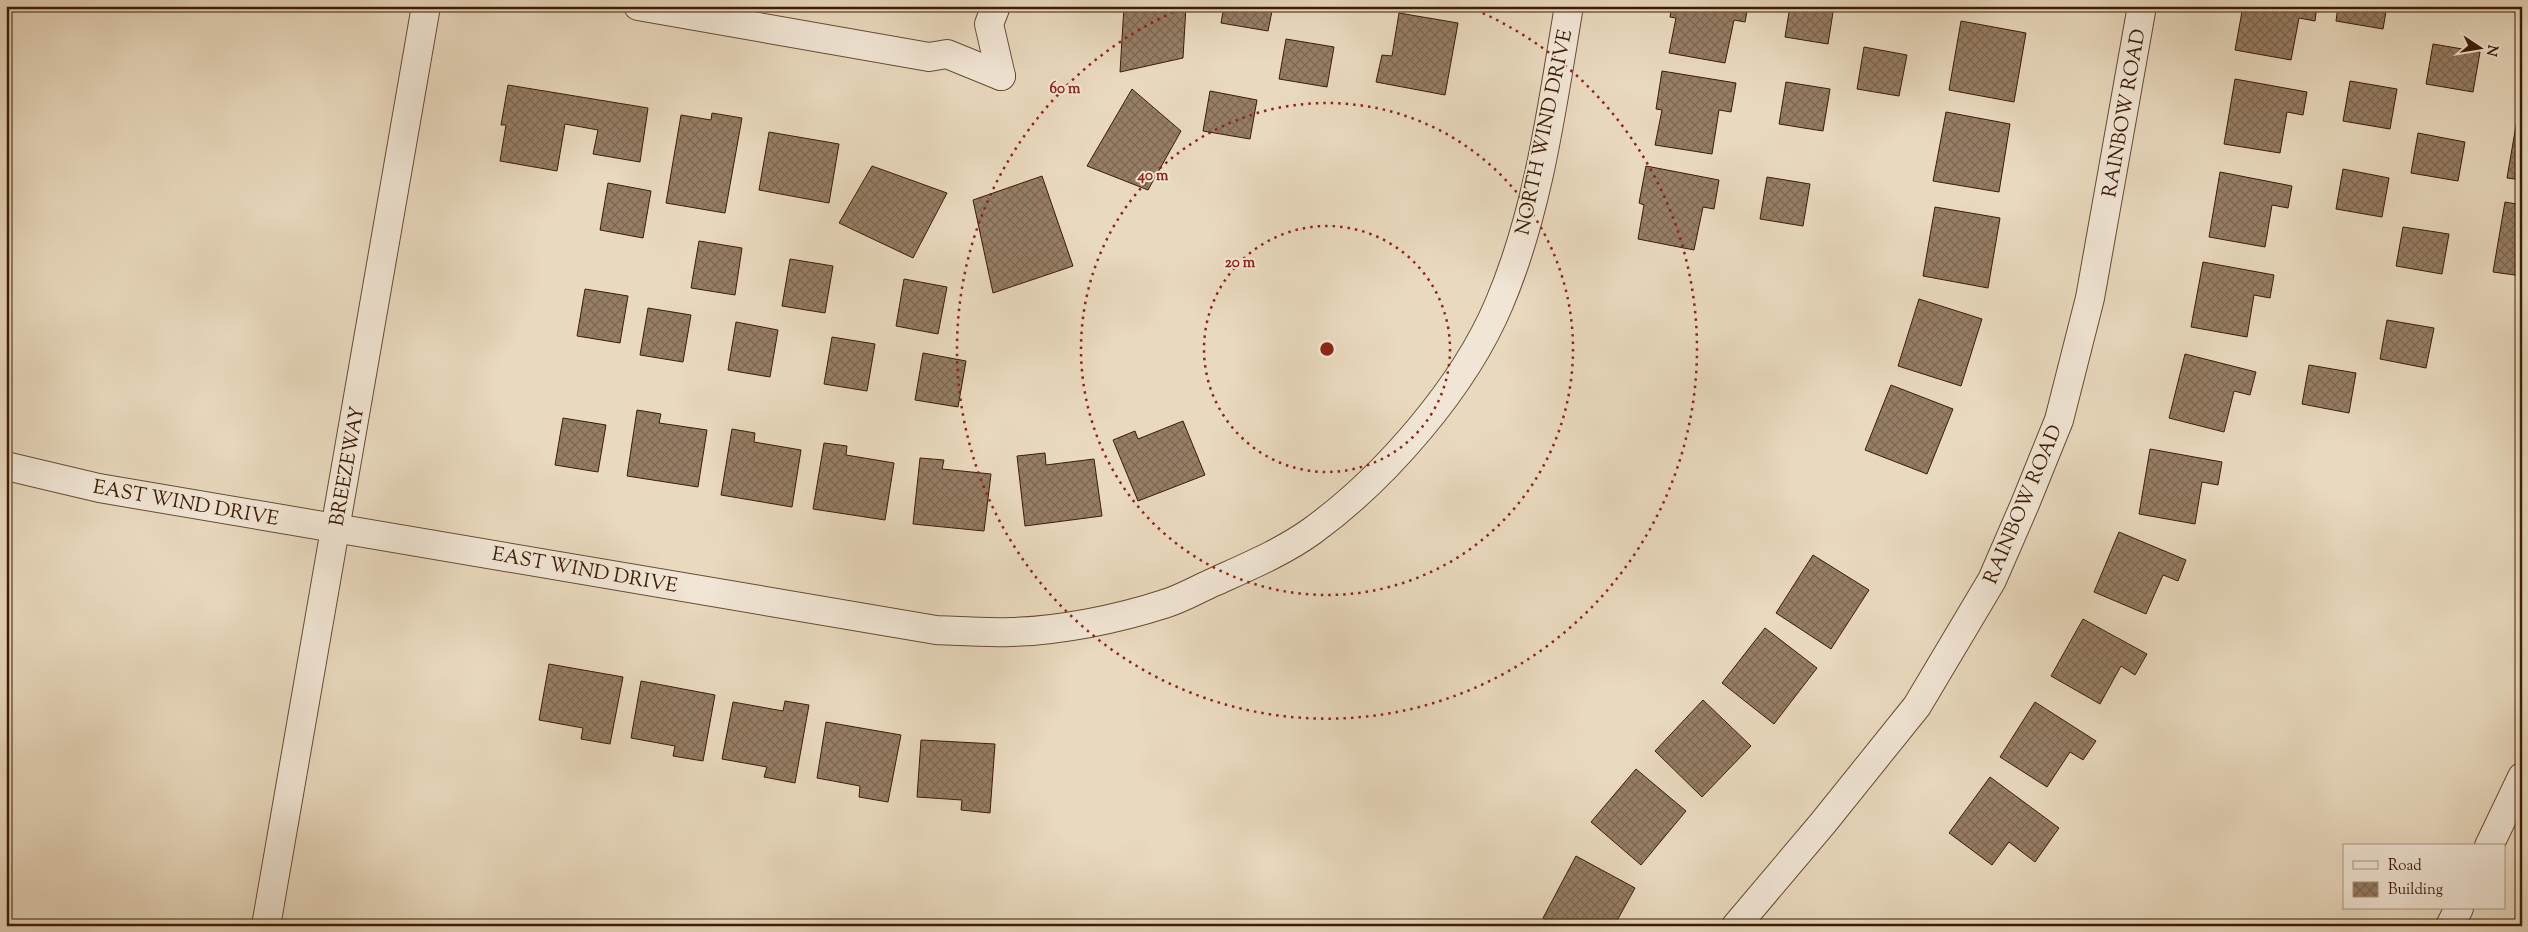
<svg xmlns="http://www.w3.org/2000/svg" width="2528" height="932" viewBox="0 0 2528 932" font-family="'Sorts Mill Goudy',serif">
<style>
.building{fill:url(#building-cross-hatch);stroke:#3c1c05}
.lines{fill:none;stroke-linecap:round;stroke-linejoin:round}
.street-casing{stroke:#674b33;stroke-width:30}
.street{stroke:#f1e6d5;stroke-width:28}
.ring{fill:none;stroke:#8f2418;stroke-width:2.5;stroke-dasharray:2.5 5}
.labels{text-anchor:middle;stroke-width:4;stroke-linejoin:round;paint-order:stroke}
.street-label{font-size:20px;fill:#3c1c05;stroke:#f1e6d5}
.centre{fill:#8f2418;stroke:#f1e6d5;stroke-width:2.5}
.ring-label{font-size:15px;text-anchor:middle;font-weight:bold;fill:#8f2418;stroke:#f1e6d5;stroke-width:4;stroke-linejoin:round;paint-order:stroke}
</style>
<defs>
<pattern id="building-cross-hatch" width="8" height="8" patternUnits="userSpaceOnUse" patternTransform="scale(1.25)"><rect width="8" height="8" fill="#967e65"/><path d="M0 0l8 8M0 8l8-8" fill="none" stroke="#7c6651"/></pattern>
</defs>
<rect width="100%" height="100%" fill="#e9d9be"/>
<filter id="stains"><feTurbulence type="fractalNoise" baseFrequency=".004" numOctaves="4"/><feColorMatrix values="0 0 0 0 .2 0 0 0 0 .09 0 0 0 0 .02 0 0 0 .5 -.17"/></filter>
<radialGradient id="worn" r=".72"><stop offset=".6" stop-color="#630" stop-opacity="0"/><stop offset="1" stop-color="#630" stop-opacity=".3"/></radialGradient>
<!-- building -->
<g class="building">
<polygon points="1124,6 1186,6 1183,58 1120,72"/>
<polygon points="1224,6 1273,6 1268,31 1221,23"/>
<polygon points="1672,6 1748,6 1745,22 1734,20 1725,63 1669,53 1676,18 1670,17"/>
<polygon points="1790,6 1834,6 1828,44 1785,37"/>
<polygon points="2243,6 2317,6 2315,21 2299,18 2291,60 2235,50"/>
<polygon points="2338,6 2387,6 2383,29 2336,21"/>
<polygon points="1399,13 1458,23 1445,95 1376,82 1382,55 1392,56"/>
<polygon points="1961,21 2026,33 2014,102 1949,90"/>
<polygon points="1286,39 1334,47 1327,87 1279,79"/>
<polygon points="2433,44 2480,52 2473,92 2426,84"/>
<polygon points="1864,47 1907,55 1899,96 1857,89"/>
<polygon points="1662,71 1736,83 1731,112 1719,110 1712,154 1655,145 1662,110 1656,109"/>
<polygon points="2235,79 2307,92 2303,115 2287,112 2280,153 2224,144"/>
<polygon points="2350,81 2397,89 2390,129 2343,121"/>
<polygon points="1786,82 1830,89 1823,131 1779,124"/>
<polygon points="508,85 648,108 640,162 593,154 598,130 565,124 557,171 500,161 506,125 501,125"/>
<polygon points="1132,89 1181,131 1148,190 1087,166"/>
<polygon points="1210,91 1257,100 1250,139 1203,131"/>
<polygon points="2519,108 2522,109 2522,180 2507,178"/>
<polygon points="1946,112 2010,124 1999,192 1933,181"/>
<polygon points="712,113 742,118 725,213 666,203 681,115 711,120"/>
<polygon points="769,132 839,144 829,203 759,190"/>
<polygon points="2418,133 2465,142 2458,181 2411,173"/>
<polygon points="872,166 947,193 913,258 839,223"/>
<polygon points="1646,166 1719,180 1714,209 1703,207 1694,250 1638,239 1644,205 1639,203"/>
<polygon points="2343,169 2389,178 2382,217 2336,209"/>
<polygon points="2220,172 2292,186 2288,208 2272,205 2265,247 2209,237"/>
<polygon points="1042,176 1073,266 993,293 973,200"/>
<polygon points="1767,177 1810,184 1803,226 1760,219"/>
<polygon points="608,183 651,191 643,238 600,230"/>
<polygon points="2505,202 2522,205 2522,276 2493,272"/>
<polygon points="1935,207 2000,218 1988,288 1923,276"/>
<polygon points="2403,227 2449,234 2442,274 2396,266"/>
<polygon points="699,241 742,248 735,295 691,288"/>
<polygon points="790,259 833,266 825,313 782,306"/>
<polygon points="2203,262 2274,275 2270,298 2254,295 2247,337 2191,327"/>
<polygon points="904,279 947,287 938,334 896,326"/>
<polygon points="585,289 628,296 620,343 577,336"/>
<polygon points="1919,299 1982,319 1961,386 1898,366"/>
<polygon points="648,308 691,315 683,362 640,355"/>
<polygon points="2387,320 2434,328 2426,368 2380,359"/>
<polygon points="736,322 778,330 770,377 728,370"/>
<polygon points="832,337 875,344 867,391 824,384"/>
<polygon points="923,353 966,361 958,407 915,400"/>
<polygon points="2185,354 2256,372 2250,395 2234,391 2224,432 2169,418"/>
<polygon points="2309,365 2356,373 2349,413 2302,404"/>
<polygon points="1891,385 1953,409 1927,474 1865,450"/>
<polygon points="637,410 661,414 659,423 707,430 698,487 627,476"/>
<polygon points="563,418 606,425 598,472 555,465"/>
<polygon points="1183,421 1205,475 1138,501 1113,440 1135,431 1138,439"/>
<polygon points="732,429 755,433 754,442 801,450 792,507 721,495"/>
<polygon points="824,443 847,446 846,455 894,463 885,520 813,509"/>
<polygon points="2150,449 2222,462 2218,485 2202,482 2195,524 2139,514"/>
<polygon points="1045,453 1046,465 1094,459 1102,516 1025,526 1017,456"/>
<polygon points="920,458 944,460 942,469 991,474 984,531 913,524"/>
<polygon points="2119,532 2186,560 2178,581 2163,575 2146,614 2094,592"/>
<polygon points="1813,555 1869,590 1831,649 1776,613"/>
<polygon points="2083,619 2147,654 2135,675 2121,666 2100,704 2051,676"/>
<polygon points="1765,628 1817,668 1774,724 1722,683"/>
<polygon points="549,664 623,677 610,744 581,739 583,728 539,720"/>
<polygon points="641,681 715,695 703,761 673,756 675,746 631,738"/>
<polygon points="1703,700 1751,746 1702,797 1655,751"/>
<polygon points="785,701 809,705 795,783 764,777 767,767 722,759 733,702 783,711"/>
<polygon points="2035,702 2096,741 2083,760 2070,752 2047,787 2000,757"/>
<polygon points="826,722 901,735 888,802 859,797 860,786 817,778"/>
<polygon points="921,740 995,744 990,813 961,810 962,800 917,797"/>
<polygon points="1636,769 1686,811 1641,865 1591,822"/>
<polygon points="1990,777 2059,828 2035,862 2009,842 1992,865 1949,833"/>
<polygon points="1576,856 1635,888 1614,926 1557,926 1543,918"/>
</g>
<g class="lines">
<defs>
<g id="street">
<polyline points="638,6 929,57 947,54 1001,76"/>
<polyline points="996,6 989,24 1001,76"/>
<path d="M 6,466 L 99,488 L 936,630 C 960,631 986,633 1011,632 C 1059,631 1118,619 1164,604 C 1181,599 1198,589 1214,582 C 1247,567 1283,552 1312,531 C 1385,478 1464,387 1499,304 C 1539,210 1552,106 1569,6"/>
<polyline points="2489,846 2522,777"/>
<polyline points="266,926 426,6"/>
<polyline points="1736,926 1823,823 1917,706 1992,580 2025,504 2059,420 2090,298 2142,6"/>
<polyline points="2450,926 2459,908"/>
</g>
</defs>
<!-- street casing -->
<use href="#street" class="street-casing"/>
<!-- street -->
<use href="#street" class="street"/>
</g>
<!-- distance rings -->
<g class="ring">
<circle cx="1327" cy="349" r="123"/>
<circle cx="1327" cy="349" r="246"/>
<path d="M1469 7A370 370 0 1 1 1185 7"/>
</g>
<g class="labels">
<!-- street labels -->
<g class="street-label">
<text transform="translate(2123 113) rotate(-80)" y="7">RAINBOW ROAD</text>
<text transform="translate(1543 132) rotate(-78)" y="7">NORTH WIND DRIVE</text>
<text transform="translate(346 466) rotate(-80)" y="7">BREEZEWAY</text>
<text transform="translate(186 502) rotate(10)" y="7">EAST WIND DRIVE</text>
<text transform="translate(2022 504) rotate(-67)" y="7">RAINBOW ROAD</text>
<text transform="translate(585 569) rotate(10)" y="7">EAST WIND DRIVE</text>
</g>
</g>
<circle cx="1327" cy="349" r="8" class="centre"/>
<g class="ring-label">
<text x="1065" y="93">60 m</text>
<text x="1153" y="180">40 m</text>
<text x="1240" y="267">20 m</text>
</g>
<!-- margin -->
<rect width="2528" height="932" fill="none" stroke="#e9d9be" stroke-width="25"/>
<rect x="8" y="8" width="2513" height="917" fill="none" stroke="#3c1c05" stroke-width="2.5"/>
<rect x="12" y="12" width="2503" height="907" fill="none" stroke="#3c1c05"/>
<!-- legend -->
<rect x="2343" y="844" width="162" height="65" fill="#f1e6d5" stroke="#a99582"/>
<rect x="2353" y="861" width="25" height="8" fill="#f1e6d5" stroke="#a99582"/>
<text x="2388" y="870" font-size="15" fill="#3c1c05">Road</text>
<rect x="2353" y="882" width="25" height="15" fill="url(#building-cross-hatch)" stroke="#a99582"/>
<text x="2388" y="894" font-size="15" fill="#3c1c05">Building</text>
<!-- north arrow -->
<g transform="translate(2480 48) rotate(102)" stroke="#f1e6d5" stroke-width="4" paint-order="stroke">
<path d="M0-4L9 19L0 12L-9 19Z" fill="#3c1c05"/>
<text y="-8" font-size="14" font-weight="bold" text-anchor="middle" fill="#3c1c05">N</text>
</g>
<rect width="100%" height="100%" filter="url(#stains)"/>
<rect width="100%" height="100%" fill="url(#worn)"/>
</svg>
